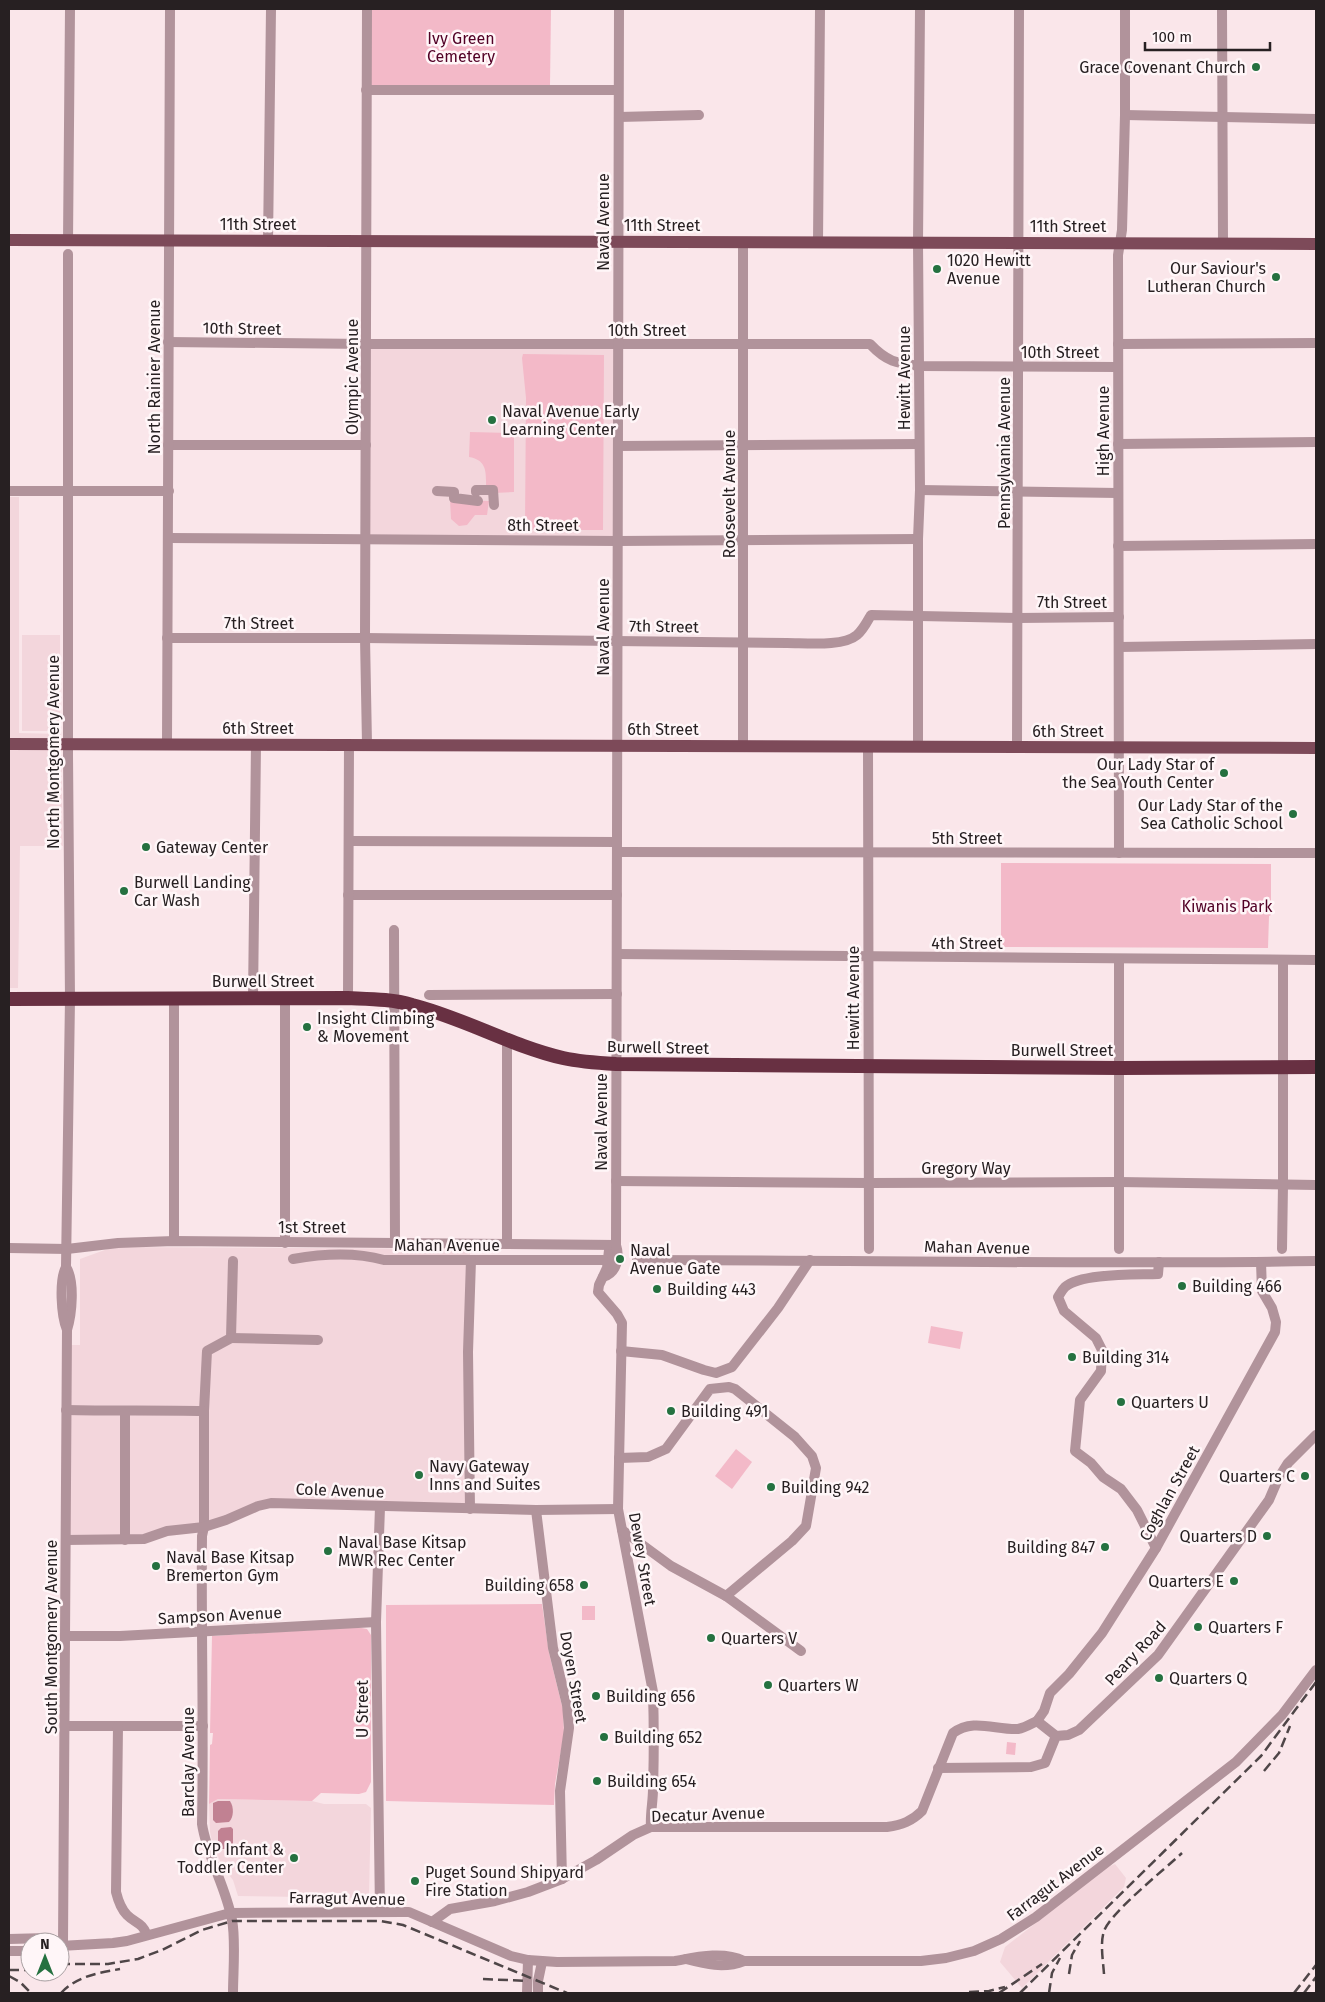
<svg xmlns="http://www.w3.org/2000/svg" width="1325" height="2002" viewBox="0 0 1325 2002" font-family="'Fira Sans',sans-serif">
<style>
.built{fill:#f3d6dc}
.green{fill:#f3b9c8}
.water{fill:#c18192}
.lines{fill:none;stroke-linecap:round;stroke-linejoin:round}
.minor{stroke:#b1939b;stroke-width:10}
.major{stroke:#7d4a59;stroke-width:12}
.highway{stroke:#683042;stroke-width:14}
.rail{stroke:#4f4648;stroke-width:2.5;stroke-dasharray:10 5;stroke-linecap:butt}
.poi-dot{fill:#257140;stroke:#fff6f8;stroke-width:2}
.labels{text-anchor:middle;stroke-width:5;stroke-linejoin:round;paint-order:stroke}
.park-label{font-size:16px;fill:#520126;stroke:#fff6f8}
.poi-label{font-size:16px;fill:#272022;stroke:#fff6f8;text-anchor:start}
.street-label{font-size:16px;fill:#272022;stroke:#fff6f8}
</style>
<rect width="100%" height="100%" fill="#fae6ea"/>
<!-- built -->
<g class="built">
<polygon points="366,344 618,344 618,541 366,539"/>
<polygon points="9,497 19,497 19,733 61,734 63,846 20,846 18,988 9,988"/>
<rect x="22" y="635" width="38" height="96"/>
<polygon points="113,1247 470,1249 470,1509 284,1503 224,1520 144,1539 66,1540 67,1345 80,1345 80,1259"/>
<polygon points="218,1799 312,1801 324,1804 366,1804 371,1808 369,1894 365,1898 238,1896 233,1880 224,1869 213,1846 210,1832 209,1804"/>
<polygon points="1115,1864 1126,1878 1124,1887 1022,1988 1000,1962 1005,1947 1106,1868"/>
</g>
<!-- green -->
<g class="green">
<polygon points="371,9 551,9 550,85 371,86"/>
<polygon points="523,354 604,355 603,530 531,530 525,526 526,398 522,358"/>
<path d="M 470,432 L 514,433 L 514,492 L 494,493 L 486,489 C 486,474 488,460 469,457 Z"/>
<polygon points="450,500 489,501 487,515 475,515 467,525 459,526 451,519"/>
<polygon points="1001,863 1271,864 1271,915 1269,916 1268,948 1001,947"/>
<polygon points="931,1326 963,1332 960,1349 928,1343"/>
<polygon points="736,1449 752,1462 732,1489 715,1476"/>
<polygon points="542,1604 549,1653 563,1710 564,1734 555,1784 554,1805 386,1801 386,1605"/>
<rect x="582" y="1606" width="13" height="14"/>
<polygon points="356,1627 367,1629 371,1635 371,1782 366,1792 359,1794 321,1793 312,1801 218,1799 209,1804 210,1745 212,1744 213,1733 210,1733 212,1636"/>
<polygon points="1007,1742 1016,1743 1015,1755 1006,1754"/>
</g>
<!-- water -->
<g class="water">
<path d="M 218,1801 L 230,1801 C 234,1807 234,1817 229,1822 L 216,1823 L 213,1820 L 213,1803 Z"/>
<polygon points="231,1827 233,1829 233,1847 231,1849 221,1849 218,1846 218,1831 221,1828"/>
</g>
<g class="lines">
<!-- minor -->
<g class="minor">
<polyline points="1222,9 1223,243"/>
<polyline points="366,90 618,90"/>
<polyline points="1125,115 1316,119"/>
<polyline points="619,117 699,115"/>
<polyline points="68,241 70,9"/>
<polyline points="268,241 271,9"/>
<polyline points="818,242 820,9"/>
<path d="M 168,342 L 366,344 L 870,344 C 887,362 896,363 920,366 L 1118,367"/>
<polyline points="1118,344 1316,343"/>
<polyline points="1118,444 1316,442"/>
<polyline points="168,445 366,445"/>
<polyline points="618,446 919,444"/>
<polyline points="920,490 1118,493"/>
<polyline points="9,491 169,491"/>
<polyline points="437,491 454,492 454,498 478,501"/>
<polyline points="476,492 476,490 493,490 494,505"/>
<polyline points="169,538 618,541 918,539"/>
<polyline points="1118,546 1316,544"/>
<path d="M 167,638 L 365,638 L 787,643 C 806,643 843,647 857,635 C 863,630 867,622 871,615 L 1018,618 L 1119,617"/>
<polyline points="1119,647 1316,644"/>
<polyline points="167,744 170,9"/>
<polyline points="367,744 365,638 367,9"/>
<polyline points="743,746 743,242"/>
<polyline points="868,746 869,1249"/>
<polyline points="918,747 918,539 920,490 918,242 920,9"/>
<polyline points="1017,747 1019,9"/>
<polyline points="349,841 617,842"/>
<polyline points="617,852 1316,853"/>
<polyline points="1119,853 1118,255 1122,230 1125,115 1125,9"/>
<polyline points="348,895 617,895"/>
<polyline points="394,930 395,1243"/>
<polyline points="617,954 1316,960"/>
<polyline points="1119,959 1119,1249"/>
<polyline points="429,995 617,994"/>
<polyline points="348,998 349,744"/>
<polyline points="174,999 174,1241"/>
<polyline points="253,999 256,744"/>
<polyline points="285,999 285,1243"/>
<polyline points="616,1181 869,1183 1119,1182 1316,1185"/>
<polyline points="507,1244 507,1040"/>
<path d="M 616,1245 L 609,1250 L 607,1268 L 599,1285 L 598,1292 L 617,1314 L 622,1323 L 618,1509 L 653,1692 C 654,1724 654,1757 653,1789 C 653,1802 650,1814 651,1827"/>
<polyline points="9,1248 67,1249 118,1243 174,1241 616,1245"/>
<polyline points="1282,1249 1283,1185 1283,961"/>
<path d="M 293,1259 C 322,1254 355,1252 384,1260 L 603,1260"/>
<path d="M 637,1260 C 863,1260 1090,1265 1316,1261"/>
<path d="M 233,1261 L 231,1338 L 207,1351 L 204,1411 L 204,1527 L 202,1536 C 201,1632 204,1728 202,1824 C 207,1857 226,1887 232,1920 C 236,1940 233,1972 233,1993"/>
<path d="M 66,1267 C 75,1281 72,1314 67,1330"/>
<path d="M 603,1277 C 617,1273 620,1257 616,1245 L 619,9"/>
<polyline points="231,1338 318,1340"/>
<polyline points="621,1351 662,1355 704,1370 716,1373 732,1367 778,1308 810,1260"/>
<path d="M 66,1410 C 112,1411 158,1410 204,1411"/>
<polyline points="619,1458 648,1457 666,1449 710,1389 729,1387 735,1389 795,1437 812,1456 816,1468 806,1526 792,1541 726,1596"/>
<polyline points="470,1509 468,1352 471,1260"/>
<polyline points="536,1510 553,1648 567,1705 569,1728 560,1791 562,1879"/>
<polyline points="622,1530 671,1566 726,1596 801,1651"/>
<polyline points="66,1540 144,1539 167,1531 204,1527 226,1520 258,1506 271,1503 536,1510 618,1509"/>
<polyline points="125,1540 125,1412"/>
<path d="M 1156,1548 L 1137,1510 L 1121,1489 L 1103,1477 L 1091,1463 L 1075,1451 L 1080,1400 L 1101,1371 L 1102,1350 L 1096,1338 L 1064,1311 L 1058,1297 C 1060,1294 1062,1290 1065,1287 C 1081,1273 1136,1275 1158,1274 L 1159,1262"/>
<polyline points="66,1636 120,1636 376,1622"/>
<polyline points="1037,1721 1044,1711 1050,1693 1069,1674 1102,1633 1156,1548 1275,1332 1276,1322 1272,1308 1262,1291 1261,1262"/>
<polyline points="65,1726 203,1726"/>
<path d="M 118,1726 L 116,1892 C 118,1900 121,1909 127,1915 C 136,1924 142,1922 147,1935"/>
<polyline points="938,1768 1031,1767 1045,1763 1056,1736 1068,1735 1079,1730 1158,1655 1269,1500 1278,1479 1288,1463 1316,1435"/>
<polyline points="380,1911 376,1622 380,1507"/>
<path d="M 432,1922 L 450,1909 L 495,1901 L 528,1892 L 562,1879 L 596,1860 L 633,1835 L 651,1827 L 887,1827 C 902,1825 912,1821 922,1811 L 953,1733 C 973,1718 995,1730 1018,1729 C 1024,1728 1031,1724 1037,1721 L 1056,1736"/>
<polyline points="9,1939 48,1938 58,1942"/>
<path d="M 63,1944 L 67,1330 C 61,1315 59,1280 66,1267 L 70,999 L 68,755 L 68,254"/>
<path d="M 60,1946 L 113,1943 L 127,1941 L 230,1913 L 402,1912 L 409,1912 L 511,1956 L 528,1960 L 557,1962 L 675,1961 C 697,1957 723,1951 744,1961"/>
<polyline points="9,1951 30,1951"/>
<path d="M 686,1959 C 705,1964 724,1969 744,1961 L 921,1961 L 946,1958 L 974,1951 L 1001,1939 L 1036,1917 L 1236,1762 L 1282,1715 L 1316,1670"/>
<polyline points="527,1993 528,1960"/>
<polyline points="538,1993 538,1981 542,1962"/>
</g>
<!-- major -->
<g class="major">
<polyline points="9,240 1316,244"/>
<polyline points="9,744 1316,748"/>
</g>
<!-- highway -->
<path class="highway" d="M 9,999 L 348,998 C 370,999 392,999 412,1005 C 464,1018 511,1046 563,1058 C 581,1062 598,1063 616,1064 L 1120,1068 L 1316,1067"/>
<!-- rail -->
<g class="rail">
<polyline points="1264,1771 1279,1753 1290,1726"/>
<polyline points="60,1964 108,1964 138,1959 162,1950 202,1930 232,1921 381,1921 403,1925 567,1993"/>
<polyline points="9,1970 30,1970"/>
<polyline points="1069,1974 1072,1955 1080,1941"/>
<path d="M 1104,1974 C 1103,1960 1100,1943 1104,1931 C 1111,1912 1165,1869 1182,1853"/>
<polyline points="9,1976 20,1982 31,1993"/>
<polyline points="483,1979 528,1981"/>
<polyline points="969,1992 989,1991 1005,1987"/>
<path d="M 61,1993 C 77,1976 98,1973 120,1969"/>
<polyline points="999,1993 1042,1964"/>
<polyline points="1020,1993 1261,1756 1316,1682"/>
<polyline points="1049,1993 1052,1973 1060,1958"/>
<polyline points="1294,1993 1316,1965"/>
<polyline points="1304,1993 1316,1977"/>
</g>
</g>
<!-- markers -->
<g class="poi-dot">
<circle cx="1256" cy="67" r="5"/>
<circle cx="937" cy="269" r="5"/>
<circle cx="1276" cy="277" r="5"/>
<circle cx="492" cy="420" r="5"/>
<circle cx="1224" cy="773" r="5"/>
<circle cx="1293" cy="814" r="5"/>
<circle cx="146" cy="847" r="5"/>
<circle cx="124" cy="891" r="5"/>
<circle cx="307" cy="1027" r="5"/>
<circle cx="620" cy="1259" r="5"/>
<circle cx="1182" cy="1286" r="5"/>
<circle cx="657" cy="1289" r="5"/>
<circle cx="1072" cy="1357" r="5"/>
<circle cx="1121" cy="1402" r="5"/>
<circle cx="671" cy="1411" r="5"/>
<circle cx="419" cy="1475" r="5"/>
<circle cx="1305" cy="1476" r="5"/>
<circle cx="771" cy="1487" r="5"/>
<circle cx="1267" cy="1536" r="5"/>
<circle cx="1105" cy="1547" r="5"/>
<circle cx="328" cy="1551" r="5"/>
<circle cx="156" cy="1566" r="5"/>
<circle cx="1234" cy="1581" r="5"/>
<circle cx="584" cy="1585" r="5"/>
<circle cx="1198" cy="1627" r="5"/>
<circle cx="711" cy="1638" r="5"/>
<circle cx="1159" cy="1678" r="5"/>
<circle cx="768" cy="1685" r="5"/>
<circle cx="596" cy="1696" r="5"/>
<circle cx="604" cy="1737" r="5"/>
<circle cx="597" cy="1781" r="5"/>
<circle cx="294" cy="1858" r="5"/>
<circle cx="415" cy="1881" r="5"/>
</g>
<g class="labels">
<!-- park labels -->
<g class="park-label">
<text x="461" y="44">Ivy Green<tspan x="461" dy="18">Cemetery</tspan></text>
<text x="1227" y="912">Kiwanis Park</text>
</g>
<!-- poi labels -->
<g class="poi-label">
<text x="1246" y="73" text-anchor="end">Grace Covenant Church</text>
<text x="947" y="266">1020 Hewitt<tspan x="947" dy="18">Avenue</tspan></text>
<text x="1266" y="274" text-anchor="end">Our Saviour's<tspan x="1266" dy="18">Lutheran Church</tspan></text>
<text x="502" y="417">Naval Avenue Early<tspan x="502" dy="18">Learning Center</tspan></text>
<text x="1214" y="770" text-anchor="end">Our Lady Star of<tspan x="1214" dy="18">the Sea Youth Center</tspan></text>
<text x="1283" y="811" text-anchor="end">Our Lady Star of the<tspan x="1283" dy="18">Sea Catholic School</tspan></text>
<text x="156" y="853">Gateway Center</text>
<text x="134" y="888">Burwell Landing<tspan x="134" dy="18">Car Wash</tspan></text>
<text x="317" y="1024">Insight Climbing<tspan x="317" dy="18">&amp; Movement</tspan></text>
<text x="630" y="1256">Naval<tspan x="630" dy="18">Avenue Gate</tspan></text>
<text x="1192" y="1292">Building 466</text>
<text x="667" y="1295">Building 443</text>
<text x="1082" y="1363">Building 314</text>
<text x="1131" y="1408">Quarters U</text>
<text x="681" y="1417">Building 491</text>
<text x="429" y="1472">Navy Gateway<tspan x="429" dy="18">Inns and Suites</tspan></text>
<text x="1295" y="1482" text-anchor="end">Quarters C</text>
<text x="781" y="1493">Building 942</text>
<text x="1257" y="1542" text-anchor="end">Quarters D</text>
<text x="338" y="1548">Naval Base Kitsap<tspan x="338" dy="18">MWR Rec Center</tspan></text>
<text x="1095" y="1553" text-anchor="end">Building 847</text>
<text x="166" y="1563">Naval Base Kitsap<tspan x="166" dy="18">Bremerton Gym</tspan></text>
<text x="1224" y="1587" text-anchor="end">Quarters E</text>
<text x="574" y="1591" text-anchor="end">Building 658</text>
<text x="1208" y="1633">Quarters F</text>
<text x="721" y="1644">Quarters V</text>
<text x="1169" y="1684">Quarters Q</text>
<text x="778" y="1691">Quarters W</text>
<text x="606" y="1702">Building 656</text>
<text x="614" y="1743">Building 652</text>
<text x="607" y="1787">Building 654</text>
<text x="284" y="1855" text-anchor="end">CYP Infant &amp;<tspan x="284" dy="18">Toddler Center</tspan></text>
<text x="425" y="1878">Puget Sound Shipyard<tspan x="425" dy="18">Fire Station</tspan></text>
</g>
<!-- street labels -->
<g class="street-label">
<text transform="translate(603 222) rotate(-90)" y="6">Naval Avenue</text>
<text x="258" y="230">11th Street</text>
<text x="662" y="231">11th Street</text>
<text x="1068" y="232">11th Street</text>
<text transform="translate(242 328) rotate(1)" y="6">10th Street</text>
<text x="647" y="336">10th Street</text>
<text x="1060" y="358">10th Street</text>
<text transform="translate(154 377) rotate(-90)" y="6">North Rainier Avenue</text>
<text transform="translate(352 377) rotate(-90)" y="6">Olympic Avenue</text>
<text transform="translate(904 378) rotate(-90)" y="6">Hewitt Avenue</text>
<text transform="translate(1103 431) rotate(-90)" y="6">High Avenue</text>
<text transform="translate(1004 453) rotate(-90)" y="6">Pennsylvania Avenue</text>
<text transform="translate(729 494) rotate(-90)" y="6">Roosevelt Avenue</text>
<text x="543" y="531">8th Street</text>
<text x="1072" y="608">7th Street</text>
<text x="259" y="629">7th Street</text>
<text transform="translate(664 626) rotate(1)" y="6">7th Street</text>
<text transform="translate(603 627) rotate(-90)" y="6">Naval Avenue</text>
<text x="258" y="734">6th Street</text>
<text x="663" y="735">6th Street</text>
<text x="1068" y="737">6th Street</text>
<text transform="translate(53 752) rotate(-90)" y="6">North Montgomery Avenue</text>
<text x="967" y="844">5th Street</text>
<text x="967" y="949">4th Street</text>
<text x="263" y="987">Burwell Street</text>
<text transform="translate(853 998) rotate(-90)" y="6">Hewitt Avenue</text>
<text transform="translate(658 1047) rotate(1)" y="6">Burwell Street</text>
<text x="1062" y="1056">Burwell Street</text>
<text transform="translate(601 1122) rotate(-90)" y="6">Naval Avenue</text>
<text x="966" y="1174">Gregory Way</text>
<text x="312" y="1233">1st Street</text>
<text x="447" y="1251">Mahan Avenue</text>
<text transform="translate(977 1247) rotate(1)" y="6">Mahan Avenue</text>
<text transform="translate(340 1490) rotate(2)" y="6">Cole Avenue</text>
<text transform="translate(1169 1493) rotate(-61)" y="6">Coghlan Street</text>
<text transform="translate(643 1559) rotate(80)" y="6">Dewey Street</text>
<text transform="translate(220 1615) rotate(-3)" y="6">Sampson Avenue</text>
<text transform="translate(51 1637) rotate(-90)" y="6">South Montgomery Avenue</text>
<text transform="translate(1135 1653) rotate(-47)" y="6">Peary Road</text>
<text transform="translate(574 1677) rotate(80)" y="6">Doyen Street</text>
<text transform="translate(362 1709) rotate(-90)" y="6">U Street</text>
<text transform="translate(188 1762) rotate(-90)" y="6">Barclay Avenue</text>
<text transform="translate(708 1814) rotate(-2)" y="6">Decatur Avenue</text>
<text transform="translate(1055 1882) rotate(-37)" y="6">Farragut Avenue</text>
<text transform="translate(347 1898) rotate(1)" y="6">Farragut Avenue</text>
</g>
</g>
<!-- border -->
<rect width="1325" height="2002" fill="none" stroke="#272022" stroke-width="20"/>
<!-- north arrow -->
<g transform="translate(45 1957)"><circle r="24" fill="#fff6f8" stroke="#a9a0a2"/>
<path d="M0-4L9 19L0 12L-9 19Z" fill="#257140"/>
<text y="-8" font-size="14" font-weight="bold" text-anchor="middle" fill="#272022">N</text>
</g>
<!-- scale -->
<path d="M1145 42v8h125v-8" fill="none" stroke="#272022" stroke-width="2.5"/>
<text x="1152" y="42" font-size="15" fill="#272022" stroke="#fff6f8" stroke-width="4" paint-order="stroke">100 m</text>
</svg>
